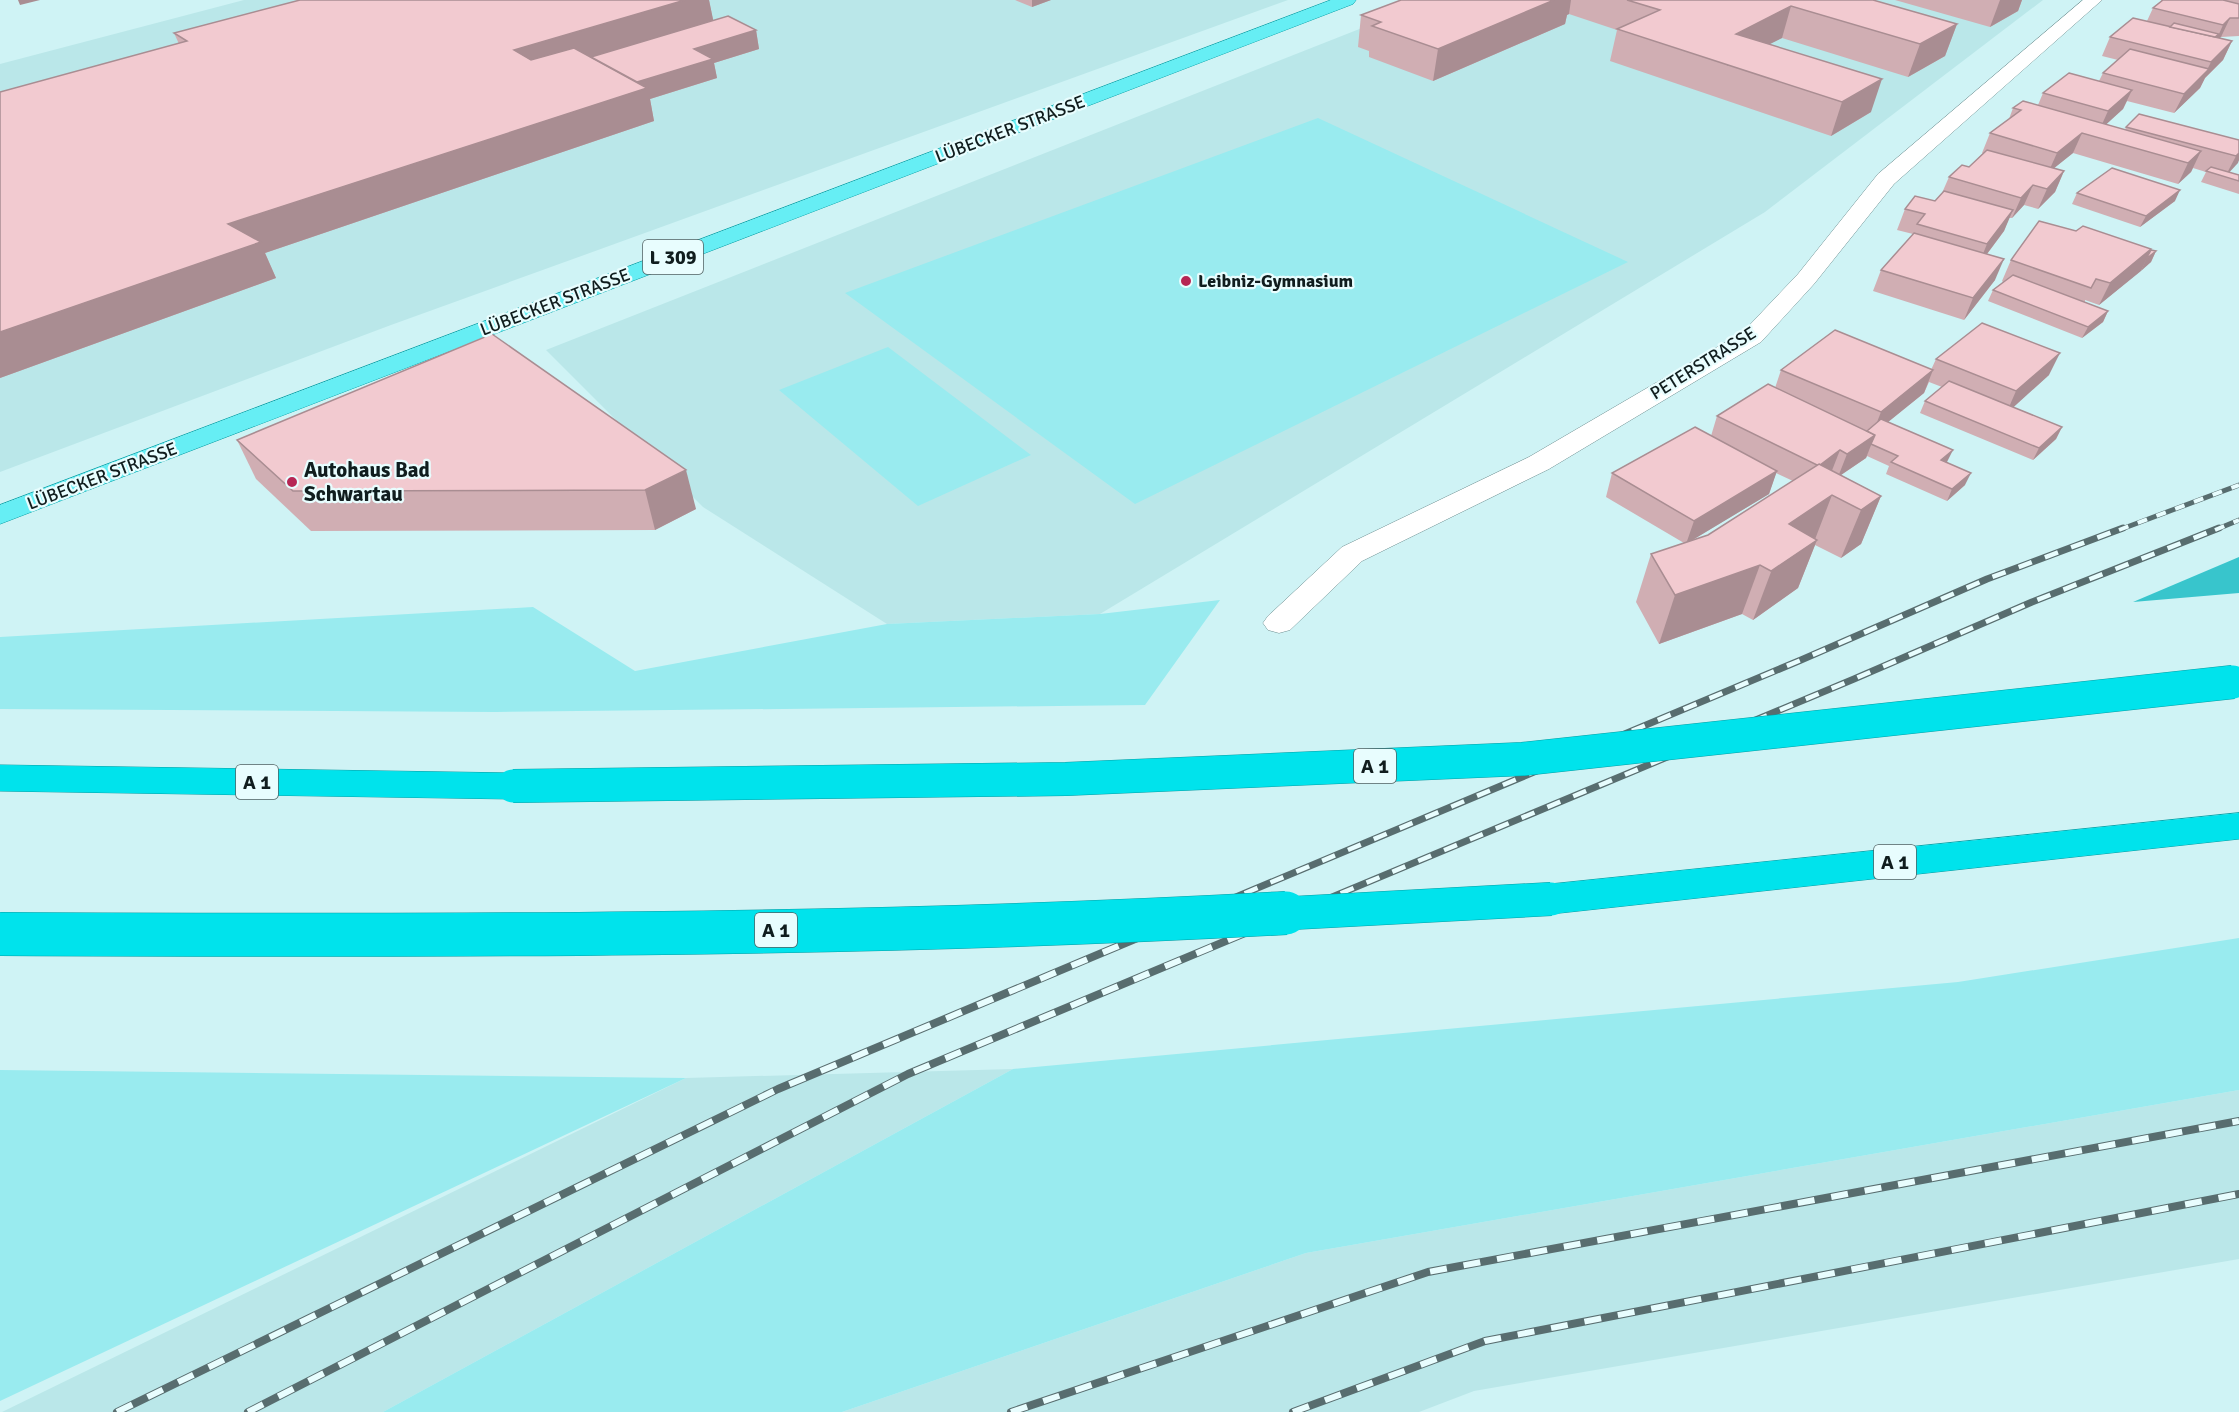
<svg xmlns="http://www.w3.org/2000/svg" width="2239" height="1412" viewBox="0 0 2239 1412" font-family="Signika,sans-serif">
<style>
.built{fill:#bae7e9}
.green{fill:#99ebef}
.forest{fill:#38c5cc}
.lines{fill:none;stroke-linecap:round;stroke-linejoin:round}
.minor-casing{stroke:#6e8f91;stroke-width:1}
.major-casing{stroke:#069ea4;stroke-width:1}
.highway-casing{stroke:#069ea4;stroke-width:1}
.minor{fill:#fff;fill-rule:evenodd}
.major{fill:#66eef4;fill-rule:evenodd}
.highway{fill:#00e3ec;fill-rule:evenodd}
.rail-far2-casing{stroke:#586d6f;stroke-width:5}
.rail-far1-casing{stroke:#586d6f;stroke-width:7}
.rail-casing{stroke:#586d6f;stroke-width:8}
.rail-far2{stroke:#e8fdfe;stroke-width:4;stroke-dasharray:10;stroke-linecap:butt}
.rail-far1{stroke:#e8fdfe;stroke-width:4.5;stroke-dasharray:14;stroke-linecap:butt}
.rail{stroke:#e8fdfe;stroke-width:6;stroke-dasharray:17;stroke-linecap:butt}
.highway-bridge-far1-casing{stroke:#069ea4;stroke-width:34;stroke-linecap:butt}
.highway-bridge-casing{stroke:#069ea4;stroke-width:44;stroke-linecap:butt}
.highway-bridge-far1{stroke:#00e3ec;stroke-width:33}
.highway-bridge{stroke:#00e3ec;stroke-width:43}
.wall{fill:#d0aeb3;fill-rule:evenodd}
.shaded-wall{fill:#a98d92}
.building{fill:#f2cad0;stroke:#a98d92;stroke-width:1.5}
.poi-dot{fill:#b62654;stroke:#e8fdfe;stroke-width:2}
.labels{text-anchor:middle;stroke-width:4.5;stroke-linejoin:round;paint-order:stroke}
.far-street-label{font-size:18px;fill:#101d1e;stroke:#e8fdfe}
.far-poi-label{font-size:18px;font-weight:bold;fill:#101d1e;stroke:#e8fdfe;text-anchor:start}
.shield{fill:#e8fdfe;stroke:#516061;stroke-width:1.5}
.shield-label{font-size:20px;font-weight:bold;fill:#101d1e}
.poi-label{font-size:21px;font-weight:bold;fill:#101d1e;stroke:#e8fdfe;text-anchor:start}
</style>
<rect width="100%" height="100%" fill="#cff3f5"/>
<!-- built -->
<g class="built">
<polygon points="244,0 1288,0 391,325 0,472 0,64"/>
<polygon points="1433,0 2043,0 1765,212 1100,614 887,624 703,507 546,350"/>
<polygon points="1013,1069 383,1412 2,1412 686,1078"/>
<polygon points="2239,1090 2239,1259 1474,1391 1419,1412 842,1412 1306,1253"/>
</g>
<!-- green -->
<g class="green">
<polygon points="1318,118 1628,262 1135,504 845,293"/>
<polygon points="888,347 1031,455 918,506 779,390"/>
<polygon points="1220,600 1145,705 496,712 0,709 0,637 533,607 635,671 887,624 1100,614"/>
<polygon points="2239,938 2239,1090 1306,1253 842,1412 383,1412 1013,1069 1958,982"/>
<polygon points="0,1070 686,1078 0,1401"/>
</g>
<!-- forest -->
<polygon class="forest" points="2239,557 2239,593 2133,602"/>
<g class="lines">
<defs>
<polygon id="minor" points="2083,0 2102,0 1894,184 1814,284 1761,342 1549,469 1362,561 1290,630 1279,633 1268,630 1263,623 1268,616 1342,547 1529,457 1743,332 1798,274 1878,174"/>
<polygon id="major" points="1331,0 1356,0 1353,4 0,524 0,505"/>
<g id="highway">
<polygon points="0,765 513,773 525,777 530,786 525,795 513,799 0,791"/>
<polygon points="2239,813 2239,839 1551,914 1538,909 1532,899 1538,889 1551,884"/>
</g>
</defs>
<!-- minor casing -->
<use href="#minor" class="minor-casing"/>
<!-- major casing -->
<use href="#major" class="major-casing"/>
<!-- highway casing -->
<use href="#highway" class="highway-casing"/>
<!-- minor -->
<use href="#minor" class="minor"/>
<!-- major -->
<use href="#major" class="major"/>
<!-- highway -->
<use href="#highway" class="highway"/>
<defs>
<g id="rail-far2">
<polyline points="2119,530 2239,485"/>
<polyline points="2215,530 2239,520"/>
</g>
<g id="rail-far1">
<polyline points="1193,915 1801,660 1987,579 2123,528"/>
<polyline points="1289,915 1854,679 2032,602 2219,528"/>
</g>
<g id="rail">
<polyline points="117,1412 778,1089 1197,913"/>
<polyline points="248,1412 908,1074 1293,913"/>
<polyline points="1011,1412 1428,1272 2239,1121"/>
<polyline points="1293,1412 1485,1341 2239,1194"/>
</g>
</defs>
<!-- rail-far2 casing -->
<use href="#rail-far2" class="rail-far2-casing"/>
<!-- rail-far1 casing -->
<use href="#rail-far1" class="rail-far1-casing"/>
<!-- rail casing -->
<use href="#rail" class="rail-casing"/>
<!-- rail-far2 -->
<use href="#rail-far2" class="rail-far2"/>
<!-- rail-far1 -->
<use href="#rail-far1" class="rail-far1"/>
<!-- rail -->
<use href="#rail" class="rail"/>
<defs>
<g id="highway-bridge-far1">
<polyline points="513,786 1066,779 1523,759 2233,682"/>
<polyline points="1258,915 1551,899"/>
</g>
<path id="highway-bridge" d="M 0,934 C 429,936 857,937 1286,913"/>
</defs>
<!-- highway-bridge-far1 casing -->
<use href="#highway-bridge-far1" class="highway-bridge-far1-casing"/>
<!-- highway-bridge casing -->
<use href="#highway-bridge" class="highway-bridge-casing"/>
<!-- highway-bridge-far1 -->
<use href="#highway-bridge-far1" class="highway-bridge-far1"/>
<!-- highway-bridge -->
<use href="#highway-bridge" class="highway-bridge"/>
</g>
<!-- wall -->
<g class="wall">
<polygon points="300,0 709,0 713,20 756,30 759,49 714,63 717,78 650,99 654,121 265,253 276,278 0,378 179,44 174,33"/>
<polygon points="1015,0 1051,0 1032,7"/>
<polygon points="1401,0 1873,0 1957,24 1945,56 1908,77 1782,38 1769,44 1871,112 1831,136 1610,61 1617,30 1569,14 1567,15 1565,24 1433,81 1369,57 1369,51 1358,47 1361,15"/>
<polygon points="1895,0 2022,0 2018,11 1990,27"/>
<polygon points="2161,0 2239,0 2239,36 2221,37 2219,38 2232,41 2223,60 2205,78 2200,88 2174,113 2127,101 2123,109 2106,124 2125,130 2126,127 2239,140 2239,160 2229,172 2239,175 2239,194 2201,182 2206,172 2193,168 2191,172 2178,184 2073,153 2054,168 2064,171 2055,192 2038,209 2024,205 2012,218 2009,218 2004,231 1987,254 1995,280 1964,320 1873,291 1881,270 1913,234 1897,230 1905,209 1935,201 1942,193 1949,177 1969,167 1983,153 1982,153 1990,133 2009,119 2013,108 2038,105 2043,93 2099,81 2103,73 2118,60 2102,56 2110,37 2147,21 2153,8 2161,1"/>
<polygon points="2077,193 2175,201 2140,227 2072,204"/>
<polygon points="2156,251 2151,262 2099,305 2085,300 2085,302 2108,311 2103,322 2082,338 1988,301 1993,290 2003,282 2002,281 2011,260"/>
<polygon points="492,334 696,509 655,530 311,531 256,479 237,440"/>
<path d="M 1936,359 L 2049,375 L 2013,407 L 2062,427 L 2056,439 L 2033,460 L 1920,413 L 1925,401 L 1942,387 L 1929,382 L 1924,393 L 1888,422 L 1947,462 L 1946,463 L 1965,485 L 1947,501 L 1886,474 L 1889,466 L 1867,456 L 1866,458 L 1841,475 L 1881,496 L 1861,544 L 1841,558 L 1815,545 L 1798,588 L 1753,620 L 1742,614 L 1659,644 L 1636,602 L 1651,554 L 1684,543 L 1606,497 L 1612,473 L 1711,436 L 1717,416 L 1775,388 L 1781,370 L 1931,370 ZM 1776,473 L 1793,481 L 1708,535 L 1692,540 L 1769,494 Z"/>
</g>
<!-- shaded-wall -->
<g class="shaded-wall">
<polygon points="18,0 40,0 20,5"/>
<polygon points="685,0 709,0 714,24 522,82 514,50"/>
<polygon points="1032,0 1051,0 1032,7"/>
<polygon points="1554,0 1571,0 1569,14 1567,15 1565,24 1433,81 1438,49"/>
<polygon points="2000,0 2022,0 2018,11 1990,27"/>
<polygon points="1791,6 1782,38 1727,66 1736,34"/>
<polygon points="2230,18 2221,37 2205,51 2210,42 2219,34 2223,25"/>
<polygon points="1957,24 1945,56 1908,77 1920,44"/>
<polygon points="756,30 759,49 714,63 717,78 650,99 654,121 265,253 276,278 0,378 0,332 228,224 622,87 694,49"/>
<polygon points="2232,41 2223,60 2205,78 2200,88 2174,113 2184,94 2206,72 2211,62"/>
<polygon points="1882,79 1871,112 1831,136 1842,102"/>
<polygon points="2132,90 2123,109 2099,131 2108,111"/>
<polygon points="2082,133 2073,153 2048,173 2057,153"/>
<polygon points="2201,151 2191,172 2178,184 2188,163"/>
<polygon points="2239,153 2239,160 2238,163 2225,177 2236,156"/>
<polygon points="2064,171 2055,192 2038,209 2047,189"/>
<polygon points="2033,185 2024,205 2012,218 2021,198"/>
<polygon points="2180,190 2175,201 2140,227 2146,216"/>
<polygon points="2013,210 2004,231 1978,266 1987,244"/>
<polygon points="2151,249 2141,271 2099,305 2110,283"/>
<polygon points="2156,251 2151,262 2141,271 2146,259"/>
<polygon points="2004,259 1995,280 1964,320 1973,298"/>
<polygon points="2108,311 2103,322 2082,338 2088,327"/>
<polygon points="2060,353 2049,375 2006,414 2016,391"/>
<polygon points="1933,370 1924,393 1872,435 1881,412"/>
<polygon points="2062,427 2056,439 2033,460 2039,448"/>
<polygon points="1875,435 1866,458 1838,477 1847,454"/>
<polygon points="1840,450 1831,473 1818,466"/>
<polygon points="1953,450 1947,462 1935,472 1941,460"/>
<polygon points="686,470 696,509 655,530 645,490"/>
<polygon points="1777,471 1769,494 1686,544 1694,521"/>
<polygon points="1971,473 1965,485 1947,501 1952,489"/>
<polygon points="1832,495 1814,542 1817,540 1798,588 1753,620 1789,524"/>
<polygon points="1881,496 1861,544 1841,558 1861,510"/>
<polygon points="1760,565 1742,614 1659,644 1675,595"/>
</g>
<!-- building -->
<g class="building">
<polygon points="300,0 685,0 514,50 531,60 574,48 647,88 228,224 261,242 0,332 0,92 187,41 174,33"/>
<polygon points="1401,0 1554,0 1438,49 1372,26 1381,22 1361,15"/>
<polygon points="1627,0 1873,0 1957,24 1920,44 1791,6 1736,34 1882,79 1842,102 1617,29 1660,10"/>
<polygon points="2163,0 2223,0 2239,4 2239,18 2230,18 2223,25 2153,8"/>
<polygon points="728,16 756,30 694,49 713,59 637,82 591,57"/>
<polygon points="2133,18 2232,41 2211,62 2110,37"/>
<polygon points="2174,23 2219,34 2215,37 2170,27"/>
<polygon points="2130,49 2209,69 2184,94 2103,73"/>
<polygon points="2069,73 2132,90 2108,111 2043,93"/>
<polygon points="2023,101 2201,151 2188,163 2082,133 2057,153 1990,133 2021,110 2013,108"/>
<polygon points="2139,114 2239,140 2239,153 2236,156 2126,127"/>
<polygon points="1987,150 2064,171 2047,189 2033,185 2021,198 1949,177 1962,165 1969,167"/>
<polygon points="2211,167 2239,175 2239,181 2206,171"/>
<polygon points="2112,168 2180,190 2146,216 2077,193"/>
<polygon points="1944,191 2013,210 1987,244 1917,224 1925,214 1905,209 1915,196 1935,201"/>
<polygon points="2039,221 2076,231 2083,226 2151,249 2110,283 2096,279 2091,288 2011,260"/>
<polygon points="1914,233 2004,259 1973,298 1881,270"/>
<polygon points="2151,250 2156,251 2146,259"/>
<polygon points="2013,275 2108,311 2088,327 1993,290"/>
<polygon points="1982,323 2060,353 2016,391 1936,359"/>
<polygon points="1835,330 1933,370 1881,412 1781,370"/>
<polygon points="492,334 686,470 645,490 293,491 237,440"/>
<polygon points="1949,381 2062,427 2039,448 1925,401"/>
<polygon points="1768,384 1875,435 1847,454 1840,450 1820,465 1817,465 1717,416"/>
<polygon points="1881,419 1953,450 1941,460 1971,473 1952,489 1891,462 1898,456 1871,444 1875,435 1867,431"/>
<polygon points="1695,427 1777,471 1694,521 1612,473"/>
<polygon points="1819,464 1881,496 1861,510 1832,495 1789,524 1817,540 1771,571 1760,565 1675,595 1651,554 1708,535"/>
</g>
<!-- markers -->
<g class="poi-dot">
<circle cx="1186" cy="281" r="6"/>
<circle cx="292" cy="482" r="6"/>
</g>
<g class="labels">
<!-- far-street labels -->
<g class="far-street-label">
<text transform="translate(1010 129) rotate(-21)" y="6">LÜBECKER STRASSE</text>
<text transform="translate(555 302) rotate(-21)" y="6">LÜBECKER STRASSE</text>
<text transform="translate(1703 363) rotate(-32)" y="6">PETERSTRASSE</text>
<text transform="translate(102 476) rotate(-21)" y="6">LÜBECKER STRASSE</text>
</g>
<!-- far-poi labels -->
<g class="far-poi-label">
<text x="1198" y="287">Leibniz-Gymnasium</text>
</g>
<!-- shield labels -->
<g class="shield">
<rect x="643" y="240" width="60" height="34" rx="4.5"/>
<rect x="1354" y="749" width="42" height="34" rx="4.5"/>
<rect x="236" y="765" width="42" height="34" rx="4.5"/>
<rect x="1874" y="845" width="42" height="34" rx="4.5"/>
<rect x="755" y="913" width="42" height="34" rx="4.5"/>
</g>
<g class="shield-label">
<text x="673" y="264">L 309</text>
<text x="1375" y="773">A 1</text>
<text x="257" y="789">A 1</text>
<text x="1895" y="869">A 1</text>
<text x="776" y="937">A 1</text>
</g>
<!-- poi labels -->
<g class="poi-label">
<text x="304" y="477">Autohaus Bad<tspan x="304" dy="24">Schwartau</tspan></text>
</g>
</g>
</svg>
